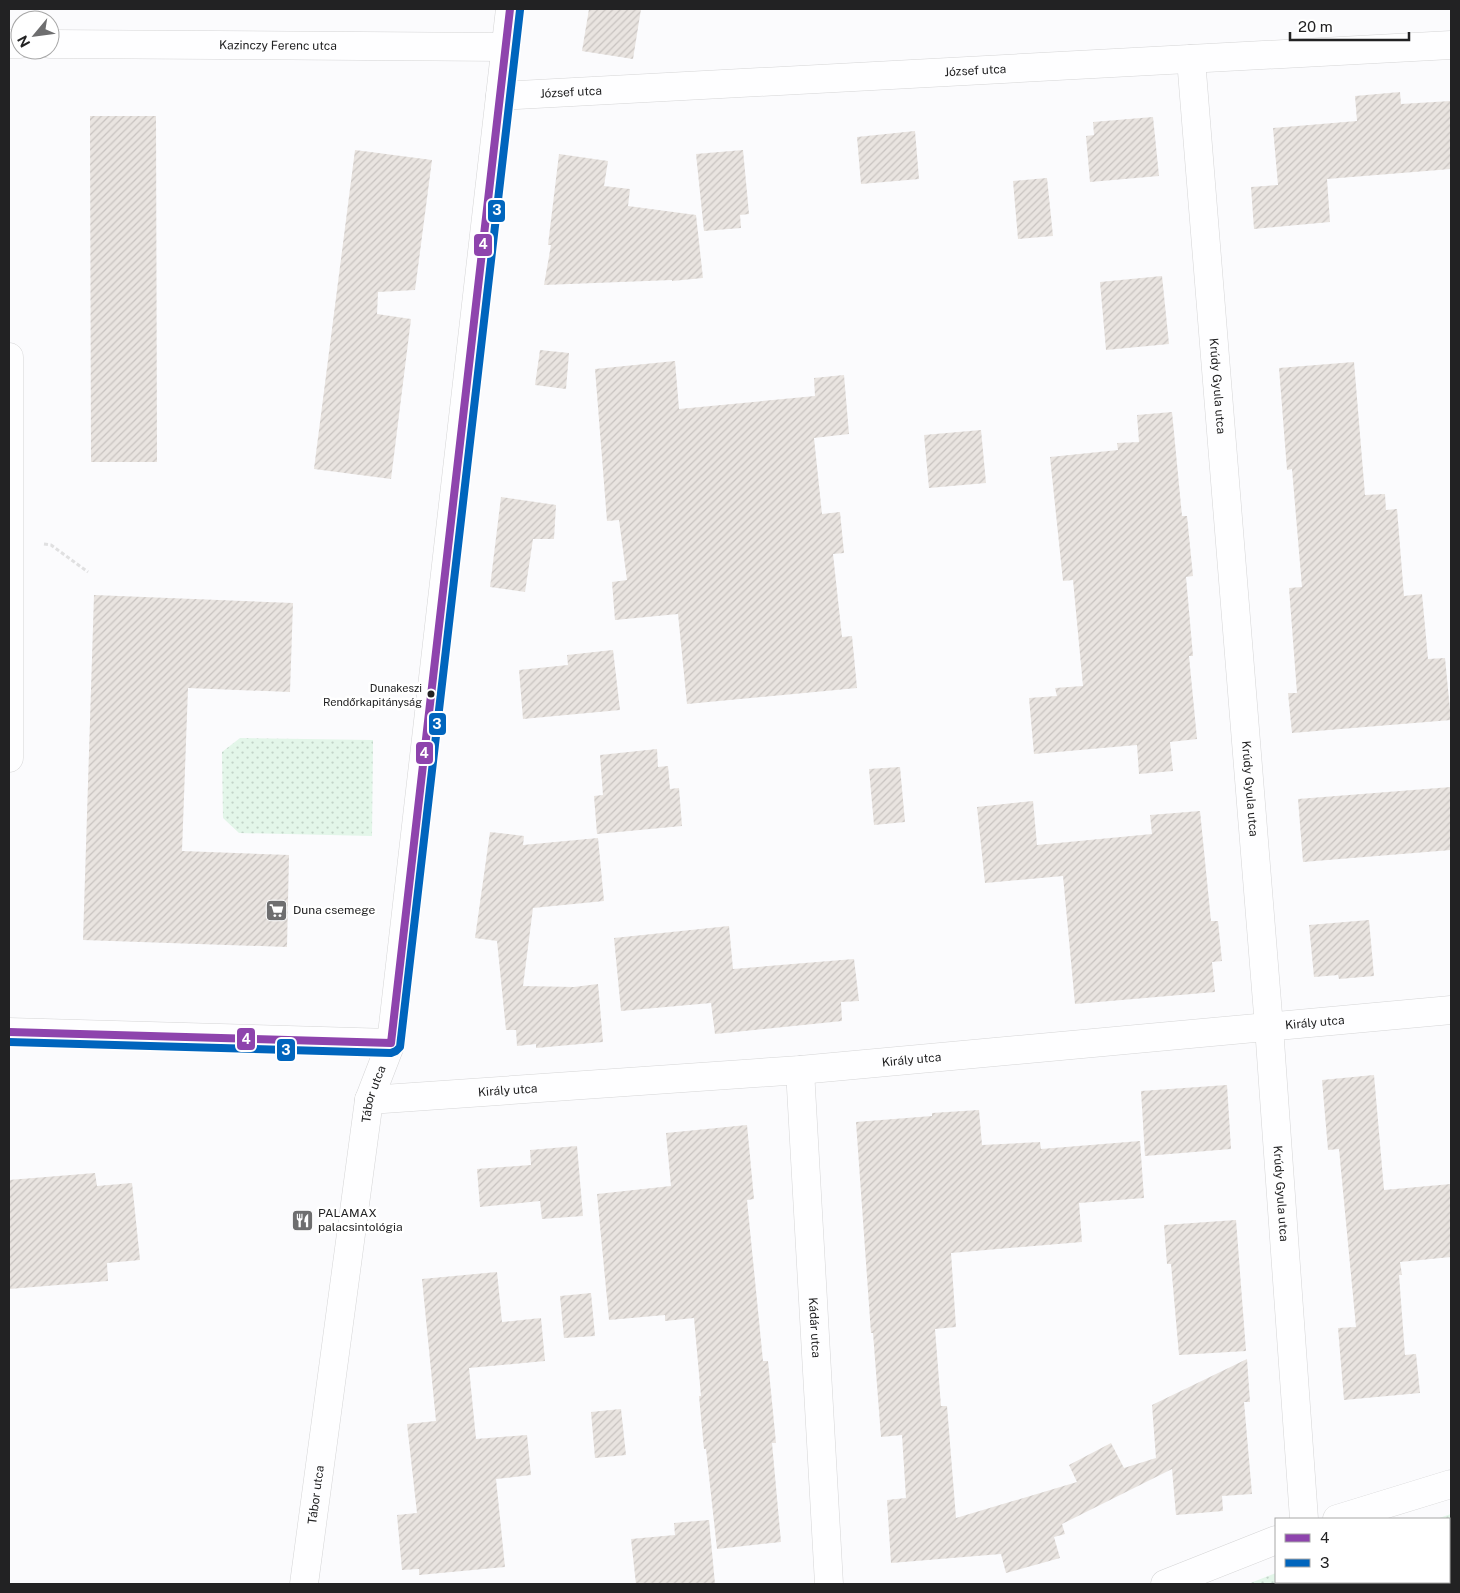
<svg xmlns="http://www.w3.org/2000/svg" width="1460" height="1593" viewBox="0 0 1460 1593" font-family="'Public Sans',sans-serif">
<style>
.grass{fill:url(#grass-dots)}
.building{fill:url(#building-hatch)}
.lines{fill:none;stroke-linecap:round;stroke-linejoin:round}
.minor-casing{stroke:#d5d5d6;stroke-width:29}
.path{stroke:#e0e0e1;stroke-width:3;stroke-dasharray:4 2.5;stroke-linecap:butt}
.minor{stroke:#fefeff;stroke-width:28}
.bus-1-casing{stroke:#fff;stroke-width:11}
.bus-2-casing{stroke:#fff;stroke-width:11}
.bus-1{stroke:#8e44ad;stroke-width:8}
.bus-2{stroke:#0065bd;stroke-width:8}
.bus-dot{fill:#222223;stroke:#fff;stroke-width:2}
.labels{text-anchor:middle;stroke-width:5;stroke-linejoin:round;paint-order:stroke}
.bus-label{font-size:11px;fill:#222223;stroke:#fff;text-anchor:end}
.street-label{font-size:12px;fill:#222223;stroke:#fff}
.poi-label{font-size:12px;fill:#222223;stroke:#fff;text-anchor:start}
.line-badge{stroke:#fff;stroke-width:2}
.badge-label{font-size:14px;text-anchor:middle;font-weight:bold;fill:#fff}
</style>
<defs>
<pattern id="grass-dots" width="8" height="8" patternUnits="userSpaceOnUse" patternTransform="scale(1.25)"><rect width="8" height="8" fill="#e3f6e9"/><path d="M2 2h.1M6 6h.1" fill="none" stroke="#c2d3c8" stroke-width="1.8" stroke-linecap="round"/></pattern>
<pattern id="building-hatch" width="6" height="6" patternUnits="userSpaceOnUse" patternTransform="scale(1.25)"><rect width="6" height="6" fill="#e9e4e0"/><path d="M-1 1l2-2M0 6l6-6M5 7l2-2" fill="none" stroke="#c8c3c0"/></pattern>
</defs>
<rect width="100%" height="100%" fill="#fbfbfd"/>
<!-- grass -->
<g class="grass">
<polygon points="240,738 373,740 372,836 239,833 223,818 222,752"/>
<polygon points="1451,1514 1451,1583 1448,1584 1248,1584 1276,1573 1276,1582 1449,1582 1449,1519 1436,1519"/>
</g>
<!-- building -->
<g class="building">
<polygon points="589,9 641,9 633,59 582,51"/>
<polygon points="1400,92 1401,104 1451,101 1451,169 1327,179 1330,222 1254,229 1251,187 1278,185 1273,128 1357,121 1355,96"/>
<polygon points="90,116 156,116 157,462 91,462"/>
<polygon points="1153,117 1159,176 1090,182 1086,136 1094,135 1093,122"/>
<polygon points="915,131 919,179 861,184 857,137"/>
<polygon points="355,150 432,160 415,290 378,292 377,314 411,319 391,479 314,469"/>
<polygon points="743,150 749,214 740,215 741,228 704,231 696,154"/>
<polygon points="559,154 608,161 604,186 630,189 628,206 696,215 703,278 672,281 672,280 544,285 551,245 548,245"/>
<polygon points="1047,178 1053,236 1018,239 1013,181"/>
<polygon points="1162,276 1169,344 1106,350 1100,282"/>
<polygon points="540,350 569,353 566,389 535,385"/>
<polygon points="675,361 679,409 815,396 814,378 844,375 849,434 814,438 822,514 840,512 844,553 833,554 842,637 852,636 857,688 687,704 678,614 615,620 612,582 627,580 619,520 607,521 595,369"/>
<polygon points="1354,362 1365,495 1385,494 1386,510 1397,509 1404,596 1422,594 1428,659 1445,658 1451,720 1292,733 1288,693 1297,693 1289,588 1302,587 1292,469 1287,470 1279,368"/>
<polygon points="1172,412 1182,516 1187,516 1193,576 1186,577 1193,656 1189,656 1197,739 1170,742 1173,771 1139,774 1137,745 1034,754 1029,698 1057,696 1055,688 1083,686 1073,580 1063,581 1050,457 1118,450 1117,443 1139,442 1137,415"/>
<polygon points="981,430 986,483 929,488 924,435"/>
<polygon points="501,497 556,505 554,539 533,539 525,592 490,587"/>
<polygon points="94,595 293,603 290,692 188,688 182,851 289,855 287,947 83,940"/>
<polygon points="613,650 620,710 523,719 519,670 568,665 567,655"/>
<polygon points="657,749 658,767 668,766 670,789 679,788 682,826 597,834 594,796 603,795 600,755"/>
<polygon points="900,767 905,822 874,825 869,769"/>
<polygon points="1451,787 1451,850 1303,862 1298,799"/>
<polygon points="1033,801 1037,845 1152,834 1150,815 1200,811 1211,921 1218,921 1222,961 1212,962 1215,992 1075,1004 1063,876 985,883 977,807"/>
<polygon points="490,832 524,836 523,845 598,838 604,901 533,908 523,986 574,987 598,984 603,1042 536,1048 536,1044 517,1046 516,1030 506,1030 497,941 475,938"/>
<polygon points="1369,920 1374,976 1339,979 1338,975 1314,977 1309,925"/>
<polygon points="729,926 733,969 854,959 859,1001 841,1002 842,1021 715,1034 711,1003 621,1011 614,938"/>
<polygon points="1374,1075 1384,1190 1451,1184 1451,1257 1400,1262 1402,1275 1399,1275 1405,1355 1416,1354 1420,1393 1344,1400 1338,1328 1356,1327 1339,1149 1328,1150 1322,1080"/>
<polygon points="1227,1085 1231,1149 1145,1156 1141,1091"/>
<polygon points="979,1110 982,1145 1040,1142 1041,1149 1140,1141 1144,1198 1079,1203 1082,1242 951,1253 956,1327 935,1329 941,1406 947,1406 956,1518 1077,1482 1069,1465 1111,1443 1124,1468 1156,1458 1152,1405 1247,1359 1250,1402 1244,1402 1252,1494 1222,1496 1223,1511 1176,1515 1172,1469 1062,1524 1065,1534 1054,1537 1060,1558 1006,1573 1001,1554 891,1563 887,1500 906,1498 902,1435 881,1437 873,1333 871,1333 856,1122 932,1116 932,1113"/>
<polygon points="747,1125 754,1199 747,1200 763,1361 768,1361 776,1443 772,1443 781,1542 717,1549 706,1449 704,1449 699,1396 701,1396 694,1318 665,1321 665,1315 609,1320 597,1194 671,1186 666,1133"/>
<polygon points="577,1146 583,1216 542,1219 540,1201 480,1207 477,1169 531,1165 530,1150"/>
<polygon points="95,1173 97,1186 132,1183 140,1260 107,1263 108,1281 9,1289 9,1180"/>
<polygon points="1236,1220 1246,1351 1179,1355 1171,1264 1167,1264 1164,1225"/>
<polygon points="497,1272 502,1322 541,1318 545,1361 469,1368 476,1439 527,1435 531,1475 496,1479 505,1567 419,1575 419,1569 402,1570 397,1515 417,1513 407,1424 436,1421 422,1279"/>
<polygon points="591,1293 595,1336 564,1338 560,1296"/>
<polygon points="621,1409 626,1455 595,1458 591,1412"/>
<polygon points="709,1520 715,1584 636,1584 631,1539 675,1535 674,1523"/>
</g>
<g class="lines">
<defs>
<g id="minor">
<polyline points="9,44 20,44"/>
<path id="s1" d="M 50,44 L 505,47"/>
<path id="s2" d="M 1191,59 L 1269,1027 L 1304,1519"/>
<path id="s3" d="M 500,96 L 1451,45"/>
<polyline points="9,357 9,758"/>
<polyline points="9,1032 391,1043"/>
<path id="s4" d="M 800,1070 L 829,1584"/>
<path id="s5" d="M 369,1100 L 800,1070 L 1451,1010"/>
<polyline points="1337,1519 1451,1484"/>
<path id="s6" d="M 304,1584 L 369,1100 L 391,1043 L 510,9"/>
<polyline points="1165,1584 1276,1540"/>
</g>
</defs>
<!-- minor casing -->
<use href="#minor" class="minor-casing"/>
<!-- path -->
<polyline class="path" points="44,544 51,545 88,572"/>
<!-- minor -->
<use href="#minor" class="minor"/>
<defs>
<polyline id="bus-1" points="9,1032 391,1043 510,9"/>
<polyline id="bus-2" points="9,1042 391,1053 396,1051 400,1047 520,10"/>
</defs>
<!-- bus-1 casing -->
<use href="#bus-1" class="bus-1-casing"/>
<!-- bus-2 casing -->
<use href="#bus-2" class="bus-2-casing"/>
<!-- bus-1 -->
<use href="#bus-1" class="bus-1"/>
<!-- bus-2 -->
<use href="#bus-2" class="bus-2"/>
</g>
<!-- icons -->
<defs>
<symbol id="supermarket-square" viewBox="-11 -11 22 22"><rect x="-9" y="-9" width="18" height="18" rx="4" fill="#6e6e6f" stroke="#fff"/><path d="M-6-5.5h2.5l.6 2H6L4.5 2H-2.5L-4.4-4H-6ZM-1.5 3.2a1.3 1.3 0 1 0 .1 0ZM3 3.2a1.3 1.3 0 1 0 .1 0Z" fill="#fff"/></symbol>
<symbol id="restaurant-square" viewBox="-11 -11 22 22"><rect x="-9" y="-9" width="18" height="18" rx="4" fill="#6e6e6f" stroke="#fff"/><path d="M-5-6h1v4h1v-4h1v4h1v-4h1v5L-1.5 .5V6h-2V.5L-5-1ZM5-6V6H3V1.5H1.5Q1.5-4 5-6Z" fill="#fff"/></symbol>
</defs>
<g fill-rule="evenodd">
<use href="#supermarket-square" x="264" y="898" width="25" height="25"/>
<use href="#restaurant-square" x="290" y="1208" width="25" height="25"/>
</g>
<!-- markers -->
<circle class="bus-dot" cx="431" cy="694" r="4.5"/>
<g class="labels">
<!-- bus labels -->
<g class="bus-label">
<text x="422" y="692">Dunakeszi<tspan x="422" dy="14">Rendőrkapitányság</tspan></text>
</g>
<!-- street labels -->
<g class="street-label">
<text dy="4" stroke="none"><textPath href="#s1" startOffset="228">Kazinczy Ferenc utca</textPath></text>
<text dy="4" stroke="none"><textPath href="#s3" startOffset="476">József utca</textPath></text>
<text dy="4" stroke="none"><textPath href="#s3" startOffset="71">József utca</textPath></text>
<text dy="4" stroke="none"><textPath href="#s2" startOffset="328">Krúdy Gyula utca</textPath></text>
<text dy="4" stroke="none"><textPath href="#s2" startOffset="732">Krúdy Gyula utca</textPath></text>
<text dy="4" stroke="none"><textPath href="#s5" startOffset="949">Király utca</textPath></text>
<text dy="4" stroke="none"><textPath href="#s5" startOffset="544">Király utca</textPath></text>
<text dy="4" stroke="none"><textPath href="#s5" startOffset="139">Király utca</textPath></text>
<text dy="4" stroke="none"><textPath href="#s6" startOffset="495">Tábor utca</textPath></text>
<text dy="4" stroke="none"><textPath href="#s2" startOffset="1138">Krúdy Gyula utca</textPath></text>
<text dy="4" stroke="none"><textPath href="#s4" startOffset="258">Kádár utca</textPath></text>
<text dy="4" stroke="none"><textPath href="#s6" startOffset="90">Tábor utca</textPath></text>
</g>
<!-- poi labels -->
<g class="poi-label">
<text x="293" y="914">Duna csemege</text>
<text x="318" y="1217">PALAMAX<tspan x="318" dy="14">palacsintológia</tspan></text>
</g>
</g>
<g class="line-badge">
<rect x="487" y="199" width="19" height="24" rx="5" fill="#0065bd"/>
<rect x="473" y="233" width="20" height="24" rx="5" fill="#8e44ad"/>
<rect x="428" y="712" width="19" height="24" rx="5" fill="#0065bd"/>
<rect x="415" y="741" width="19" height="24" rx="5" fill="#8e44ad"/>
<rect x="236" y="1027" width="20" height="24" rx="5" fill="#8e44ad"/>
<rect x="276" y="1038" width="20" height="24" rx="5" fill="#0065bd"/>
</g>
<g class="badge-label">
<text x="497" y="215">3</text>
<text x="483" y="249">4</text>
<text x="437" y="729">3</text>
<text x="424" y="758">4</text>
<text x="246" y="1044">4</text>
<text x="286" y="1055">3</text>
</g>
<!-- border -->
<rect width="1460" height="1593" fill="none" stroke="#222223" stroke-width="20"/>
<!-- legend -->
<rect x="1275" y="1518" width="175" height="65" fill="#ffffff" stroke="#a7a7a7"/>
<rect x="1285" y="1534" width="25" height="8" fill="#8e44ad" stroke="#a7a7a7"/>
<text x="1320" y="1543" font-size="15" fill="#222223">4</text>
<rect x="1285" y="1559" width="25" height="8" fill="#0065bd" stroke="#a7a7a7"/>
<text x="1320" y="1568" font-size="15" fill="#222223">3</text>
<!-- north arrow -->
<g transform="translate(35 35) rotate(241)"><circle r="24" fill="#ffffff" stroke="#a7a7a7"/>
<path d="M0-4L9 19L0 12L-9 19Z" fill="#6e6e6f"/>
<text y="-8" font-size="14" font-weight="bold" text-anchor="middle" fill="#222223">N</text>
</g>
<!-- scale -->
<path d="M1290 32v8h119v-8" fill="none" stroke="#222223" stroke-width="2.5"/>
<text x="1298" y="32" font-size="15" fill="#222223" stroke="#ffffff" stroke-width="4" paint-order="stroke">20 m</text>
</svg>
